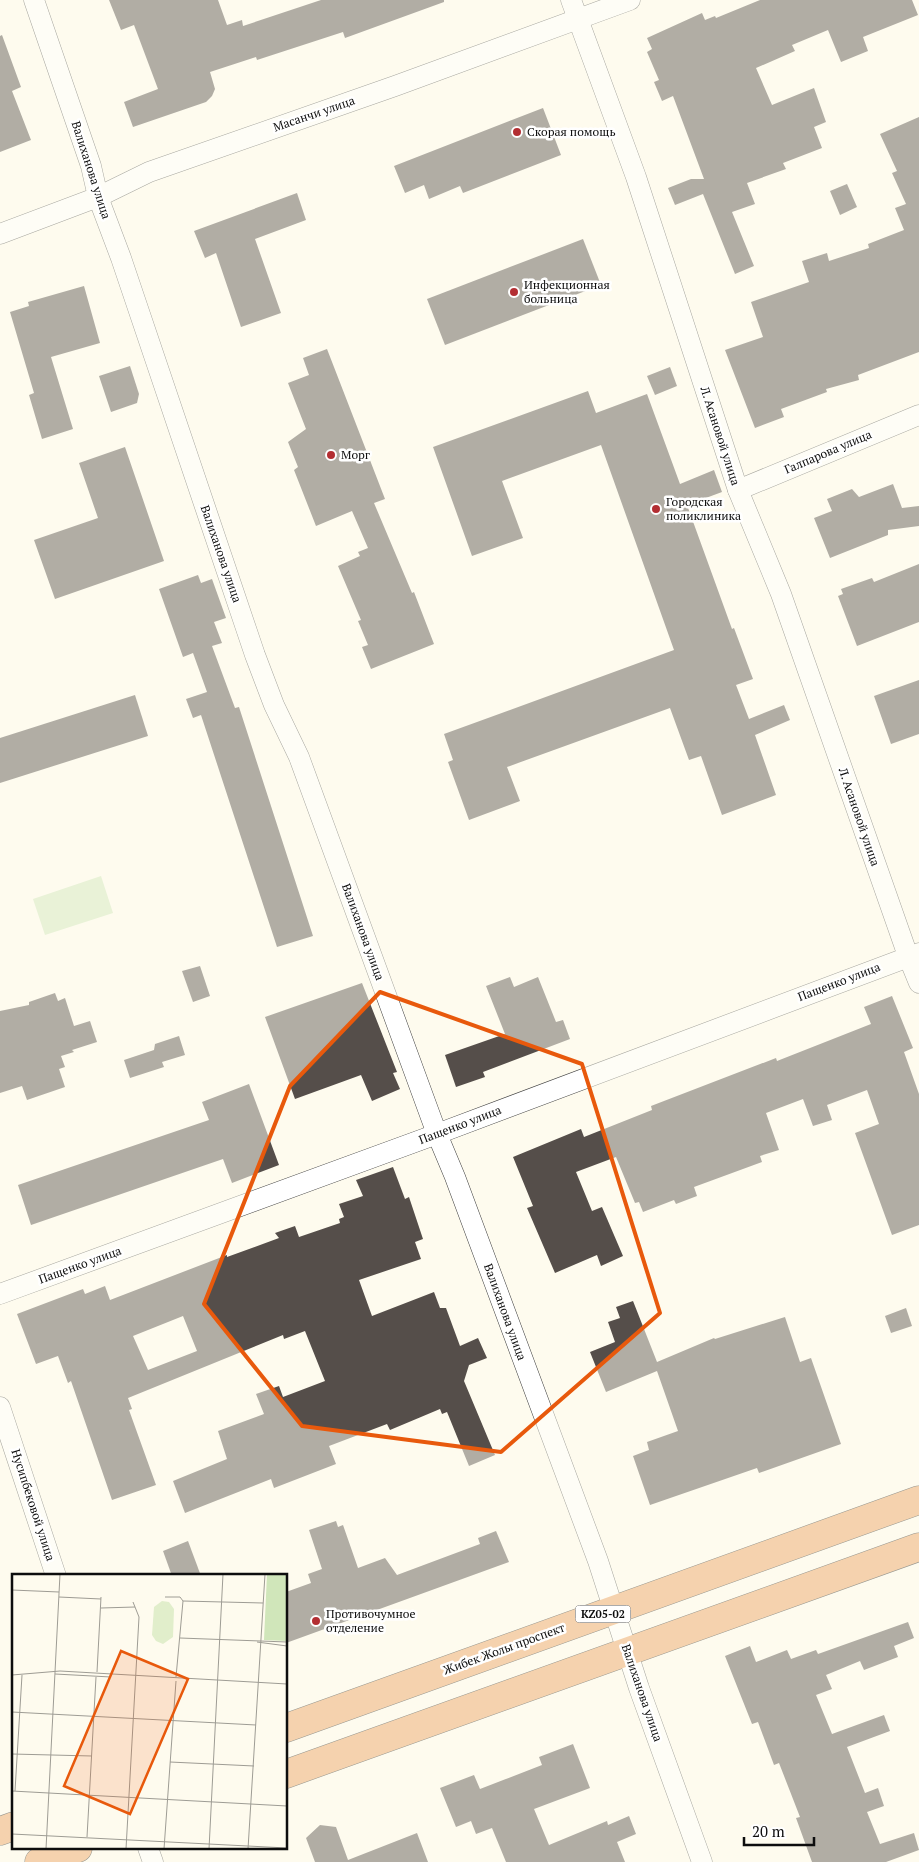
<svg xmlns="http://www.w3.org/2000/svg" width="919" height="1862" viewBox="0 0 919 1862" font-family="'PT Serif',serif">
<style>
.green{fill:#d0e6ba}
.building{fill:#554e4a;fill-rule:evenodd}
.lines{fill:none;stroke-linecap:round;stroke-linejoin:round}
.street-casing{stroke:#404040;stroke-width:21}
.highway-casing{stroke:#1e1e1e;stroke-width:29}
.street{stroke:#fff;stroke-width:20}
.highway{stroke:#eba15f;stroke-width:28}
.marked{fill:none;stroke:#e8590c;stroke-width:4;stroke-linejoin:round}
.poi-dot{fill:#b32e32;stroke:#fff;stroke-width:2}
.labels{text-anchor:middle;stroke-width:5;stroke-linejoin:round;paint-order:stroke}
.shield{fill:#fff;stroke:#565656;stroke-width:1}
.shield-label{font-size:11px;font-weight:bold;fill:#0d0d0d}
.street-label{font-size:12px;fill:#0d0d0d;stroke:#fff}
.poi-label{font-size:12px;fill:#0d0d0d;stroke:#fff;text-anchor:start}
.inset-road{fill:none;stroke:#9e9c94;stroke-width:1}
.view{fill:#e8590c;fill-opacity:0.15;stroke:#e8590c;stroke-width:2.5}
.inset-edge{fill:none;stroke:#0d0d0d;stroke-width:2.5}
</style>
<rect width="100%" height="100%" fill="#fefbee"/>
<!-- green -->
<polygon class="green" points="101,876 113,913 45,935 33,899"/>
<!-- building -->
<g class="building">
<polygon points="109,0 218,0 227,25 242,20 243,26 321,0 444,0 444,2 345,38 343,32 257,60 256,57 210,72 215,89 212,96 206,102 133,127 124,102 158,89 134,25 121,30"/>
<polygon points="760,0 912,0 918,15 863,37 868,51 841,62 828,30 792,45 795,51 756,68 772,105 814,88 826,122 814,127 822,148 783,163 786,169 747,183 755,204 732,212 754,266 735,274 703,194 675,205 668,188 691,179 704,179 673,96 662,101 654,82 659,80 647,52 652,49 647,38 702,13 705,20 715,16 716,18"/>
<polygon points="2,35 21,87 12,91 31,140 0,152 0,36"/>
<polygon points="543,108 561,155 463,193 460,186 429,199 424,185 405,193 394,166"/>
<polygon points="919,117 919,352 858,375 859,380 826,389 827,392 781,409 784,417 755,428 725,350 763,337 751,302 809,282 802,261 827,253 829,261 869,248 868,244 904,230 895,208 906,204 892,173 897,171 880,134"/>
<polygon points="847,184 857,207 840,215 830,191"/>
<polygon points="297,193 306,220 255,239 281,313 241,327 216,253 205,258 194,231"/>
<polygon points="583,239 601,285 445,345 427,299"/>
<polygon points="84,286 100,343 51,357 73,429 42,439 29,395 34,393 10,312 29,306 28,302"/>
<polygon points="327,349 385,499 374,503 412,593 414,592 434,644 371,669 362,647 368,645 358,621 361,620 338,566 360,556 358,552 368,548 352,511 316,526 294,470 298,467 288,442 306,429 288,383 309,375 303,358"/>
<polygon points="130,366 139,394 137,403 111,412 99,376"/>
<polygon points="670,367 677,386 655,395 647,376"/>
<polygon points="588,391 596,413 647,394 680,484 714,470 722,492 687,505 732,629 734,628 753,679 736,685 749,719 784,705 790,720 755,735 776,795 722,815 701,756 689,760 670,708 507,767 520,801 469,820 448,762 453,760 444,734 674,650 601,445 502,481 523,538 472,556 433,447"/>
<polygon points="125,447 164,561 55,599 34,540 98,518 79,463"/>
<polygon points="893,484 902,508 919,506 919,526 888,530 888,535 830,558 814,518 832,511 827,499 852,489 859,497"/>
<polygon points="919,564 919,622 857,646 838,596 843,594 841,589 872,578 874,582"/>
<polygon points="198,575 201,583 212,579 226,618 214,622 222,643 212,646 235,708 239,707 313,936 277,947 201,715 193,718 186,699 207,692 193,653 183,657 159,589"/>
<polygon points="919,680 919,734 891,744 874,696"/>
<polygon points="135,695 148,736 0,783 0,738"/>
<polygon points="200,966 210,996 193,1002 182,971"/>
<polygon points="510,977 514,987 538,977 556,1022 563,1020 570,1039 483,1072 485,1077 456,1087 445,1055 505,1034 486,986"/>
<polygon points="362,983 397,1072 393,1073 400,1089 372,1101 361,1075 295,1099 265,1017"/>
<polygon points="55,993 58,1001 65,998 74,1026 90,1021 97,1042 72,1050 74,1052 61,1056 65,1067 59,1069 65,1087 27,1100 22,1086 0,1093 0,1011 29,1005 29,1002"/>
<polygon points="892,996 913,1048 904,1052 919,1094 919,1225 892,1235 855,1133 879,1124 867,1090 827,1105 832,1120 813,1126 803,1099 766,1113 779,1150 760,1156 762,1162 694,1187 697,1196 676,1204 674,1200 643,1212 639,1202 635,1203 616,1157 576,1172 592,1211 602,1207 623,1256 601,1266 597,1255 555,1273 527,1208 533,1206 513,1157 581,1129 584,1137 652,1110 651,1106 776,1058 777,1061 871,1024 864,1007"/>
<polygon points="179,1036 185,1055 162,1062 164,1067 130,1078 124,1060 154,1050 155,1044"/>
<polygon points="249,1084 279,1165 232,1183 223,1159 31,1225 18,1185 209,1120 202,1102"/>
<path d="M 393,1167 L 405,1199 L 409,1197 L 423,1239 L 415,1242 L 421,1259 L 359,1280 L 372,1316 L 434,1292 L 440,1308 L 446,1308 L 460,1346 L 478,1338 L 487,1358 L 469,1365 L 464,1381 L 495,1455 L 469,1466 L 447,1412 L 442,1414 L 440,1409 L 390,1430 L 387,1424 L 329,1446 L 336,1464 L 274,1488 L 271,1479 L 185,1513 L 173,1481 L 227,1459 L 218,1431 L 264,1414 L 256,1394 L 279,1386 L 283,1397 L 325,1381 L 305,1331 L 284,1339 L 283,1335 L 128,1398 L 132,1409 L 129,1410 L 156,1485 L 112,1500 L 71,1381 L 68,1383 L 58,1356 L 36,1364 L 17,1314 L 83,1289 L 85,1294 L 105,1286 L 110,1300 L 227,1255 L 227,1257 L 279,1238 L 275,1233 L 295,1226 L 299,1237 L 340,1223 L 339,1219 L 344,1217 L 339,1204 L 363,1196 L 356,1180 ZM 183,1316 L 197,1351 L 148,1370 L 133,1336 Z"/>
<polygon points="633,1301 657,1362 714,1338 715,1339 785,1317 800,1362 811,1358 841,1444 759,1473 757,1468 650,1505 633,1456 649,1450 647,1442 678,1431 657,1371 606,1392 590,1352 615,1342 608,1322 620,1318 616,1307"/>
<polygon points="906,1308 912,1326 891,1333 885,1316"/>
<polygon points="336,1521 338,1527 343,1525 358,1568 385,1558 397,1575 480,1544 478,1538 496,1531 509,1562 286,1643 286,1592 311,1583 308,1574 322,1569 309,1530"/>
<polygon points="188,1541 201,1576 172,1576 163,1551"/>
<polygon points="908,1622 914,1638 894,1646 898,1657 864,1670 860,1661 826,1675 832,1689 816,1695 832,1734 884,1715 890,1731 847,1747 865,1793 878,1788 884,1806 867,1812 880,1844 914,1833 919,1850 886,1862 812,1862 796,1818 800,1817 779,1763 774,1765 758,1722 752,1724 725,1656 750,1646 756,1662 787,1650 791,1659 816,1650 818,1654"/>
<polygon points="573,1744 590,1788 534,1809 549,1845 607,1821 608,1825 629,1816 636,1834 617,1842 625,1862 506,1862 492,1828 476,1834 471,1821 456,1827 440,1788 474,1775 480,1789 542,1765 539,1757"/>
<polygon points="320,1825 336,1827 348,1860 417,1833 428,1862 315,1862 306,1838"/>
</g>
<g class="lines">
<defs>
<g id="street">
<polyline points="34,0 91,166 98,197 121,258 255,655 274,705 299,757 437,1134 455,1177 598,1561 639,1688 702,1862"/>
<polyline points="571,0 636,177 738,490 781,594 908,956 919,983"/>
<polyline points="0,234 98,197 149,172 395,86 630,0"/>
<polyline points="738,490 919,415"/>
<polyline points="0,1294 437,1134 919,953"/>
<polyline points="0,1407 56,1576"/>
<polyline points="148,1848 153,1862"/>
</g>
<g id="highway">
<polyline points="286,1728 919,1500"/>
<polyline points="286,1774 919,1547"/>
<polyline points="0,1831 14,1826"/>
<polyline points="39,1862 78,1848"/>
</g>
</defs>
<!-- street casing -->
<use href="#street" class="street-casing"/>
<!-- highway casing -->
<use href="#highway" class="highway-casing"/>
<!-- street -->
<use href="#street" class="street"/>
<!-- highway -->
<use href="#highway" class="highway"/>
</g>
<!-- marked area -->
<path d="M0 0H919V1862H0ZM 380,992 L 582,1064 L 660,1313 L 501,1452 L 302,1426 L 204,1304 L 290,1086 Z" fill="#fefbee" fill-opacity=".55" fill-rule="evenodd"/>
<path class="marked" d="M 380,992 L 582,1064 L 660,1313 L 501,1452 L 302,1426 L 204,1304 L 290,1086 Z"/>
<!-- markers -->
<g class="poi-dot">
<circle cx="517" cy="132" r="5"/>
<circle cx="514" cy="292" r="5"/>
<circle cx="331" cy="455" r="5"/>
<circle cx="656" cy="509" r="5"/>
<circle cx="316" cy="1621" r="5"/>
</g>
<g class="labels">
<!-- shield labels -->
<rect class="shield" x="575.5" y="1605.5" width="55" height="17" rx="4"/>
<g class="shield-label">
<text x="603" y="1618">KZ05-02</text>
</g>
<!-- street labels -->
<g class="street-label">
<text transform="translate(314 114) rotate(-19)" y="4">Масанчи улица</text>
<text transform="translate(91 170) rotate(72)" y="4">Валиханова улица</text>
<text transform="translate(720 436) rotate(72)" y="4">Л. Асановой улица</text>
<text transform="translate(828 452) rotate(-23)" y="4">Галпарова улица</text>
<text transform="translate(221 554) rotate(71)" y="4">Валиханова улица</text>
<text transform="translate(859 817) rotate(71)" y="4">Л. Асановой улица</text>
<text transform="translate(363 932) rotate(70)" y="4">Валиханова улица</text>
<text transform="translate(839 982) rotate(-21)" y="4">Пащенко улица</text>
<text transform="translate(460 1125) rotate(-21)" y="4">Пащенко улица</text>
<text transform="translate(80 1265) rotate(-20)" y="4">Пащенко улица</text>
<text transform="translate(505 1312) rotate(70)" y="4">Валиханова улица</text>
<text transform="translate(33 1505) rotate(72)" y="4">Нусипбековой улица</text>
<text transform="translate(504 1649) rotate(-20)" y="4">Жибек Жолы проспект</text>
<text transform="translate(642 1693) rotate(71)" y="4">Валиханова улица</text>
</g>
<!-- poi labels -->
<g class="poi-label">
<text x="527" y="136">Скорая помощь</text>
<text x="524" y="289">Инфекционная<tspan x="524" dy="14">больница</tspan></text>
<text x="341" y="459">Морг</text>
<text x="666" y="506">Городская<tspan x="666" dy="14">поликлиника</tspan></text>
<text x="326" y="1618">Противочумное<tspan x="326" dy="14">отделение</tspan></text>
</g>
</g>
<!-- overview -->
<g transform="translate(12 1574)">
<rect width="275" height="275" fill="#fefbee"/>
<path d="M 255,0 L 275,0 L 275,67 L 252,66 Z" fill="#d0e6ba"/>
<path d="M 150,27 L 157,28 L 162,35 L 161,63 L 151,70 L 144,67 L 140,61 L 142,33 Z" fill="#e1eecb"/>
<path class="inset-road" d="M 0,16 L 47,18M 47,23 L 89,25M 153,23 L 168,23 L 171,27M 171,27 L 251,29M 89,34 L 123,33M 168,64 L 275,68M 245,68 L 275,72M 85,98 L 89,23M 43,100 L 99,103M 0,101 L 48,97 L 275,110M 164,103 L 171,27M 0,138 L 244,151M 0,180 L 80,182M 158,188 L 242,192M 0,217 L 275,232M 3,217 L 10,101M 0,260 L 275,274M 75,263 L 84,103M 34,275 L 48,0M 114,275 L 127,43 L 121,28M 152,275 L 164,107M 197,275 L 211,0M 236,275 L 253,0"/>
<path class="view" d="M 109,77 L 176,105 L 118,240 L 52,212 Z"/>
<rect width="275" height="275" class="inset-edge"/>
</g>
<!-- scale -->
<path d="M744 1837v8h70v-8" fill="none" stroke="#0d0d0d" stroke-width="2.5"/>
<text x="752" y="1837" font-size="15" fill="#0d0d0d" stroke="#ffffff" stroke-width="4" paint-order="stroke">20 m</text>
</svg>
